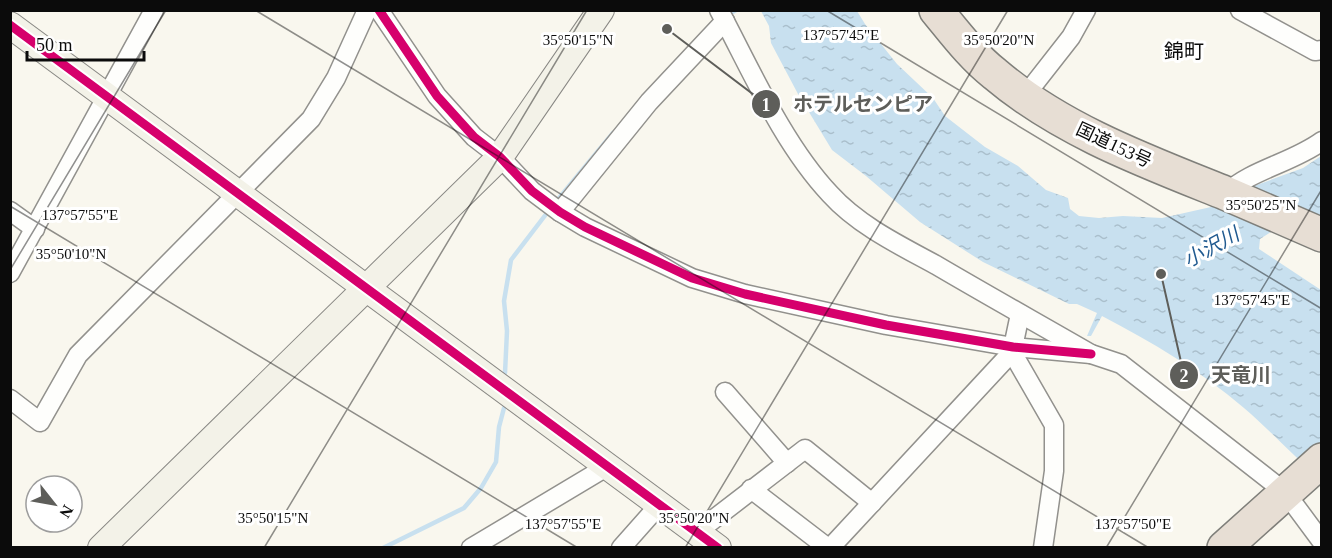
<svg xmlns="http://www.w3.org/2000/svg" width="1332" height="558" viewBox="0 0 1332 558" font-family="'Times New Roman','Noto Sans JP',serif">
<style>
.water{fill:url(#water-ripples)}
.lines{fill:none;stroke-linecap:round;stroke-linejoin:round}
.stream{stroke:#c8e0ef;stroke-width:4.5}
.street-casing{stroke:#92918d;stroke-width:21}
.secondary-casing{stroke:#898884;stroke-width:28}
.highway-casing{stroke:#7f7f7a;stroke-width:36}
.street{stroke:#fefefc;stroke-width:18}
.secondary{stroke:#f3f2e8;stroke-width:26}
.highway{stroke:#e7ded4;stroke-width:33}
.cycleway-casing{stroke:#fff;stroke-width:13}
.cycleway{stroke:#d6006c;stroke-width:9}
.ticks{fill:none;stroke:#0b0b0b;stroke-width:1.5;stroke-opacity:0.45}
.labels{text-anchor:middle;stroke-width:6;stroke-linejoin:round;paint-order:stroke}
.street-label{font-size:18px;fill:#0b0b0b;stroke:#fff}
.neighbourhood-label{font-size:20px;fill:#0b0b0b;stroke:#fff}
.water-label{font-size:20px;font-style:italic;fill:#205a90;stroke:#fff}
.ticks-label{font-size:15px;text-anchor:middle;fill:#0b0b0b;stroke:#fff;stroke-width:6;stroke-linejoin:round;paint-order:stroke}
.leader{fill:none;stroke:#5e5e5a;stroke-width:2}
.callout-dot{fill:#5e5e5a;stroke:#fff;stroke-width:2}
.mark-label{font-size:18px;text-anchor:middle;font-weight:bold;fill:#fff}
.callout-label{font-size:20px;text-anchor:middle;font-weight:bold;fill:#5e5e5a;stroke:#fff;stroke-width:6;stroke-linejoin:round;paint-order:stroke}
</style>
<defs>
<pattern id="water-ripples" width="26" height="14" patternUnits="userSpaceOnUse" patternTransform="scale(1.5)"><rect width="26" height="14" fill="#c8e0ef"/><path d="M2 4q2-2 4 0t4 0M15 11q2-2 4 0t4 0" fill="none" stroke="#aabfcc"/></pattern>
</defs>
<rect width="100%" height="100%" fill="#f9f7ee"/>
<!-- water -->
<path class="water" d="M 761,11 L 857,11 L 865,24 L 897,64 L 933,98 L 945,116 L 985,147 L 1018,166 L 1046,190 L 1068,198 L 1070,209 L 1079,216 L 1099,218 L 1123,216 L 1162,218 L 1211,207 L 1254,186 L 1303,168 L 1321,156 L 1321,214 L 1317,217 L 1277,228 L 1260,239 L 1259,249 L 1321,290 L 1321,479 C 1294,457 1271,431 1244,408 C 1201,371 1152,342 1102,316 L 1091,336 L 1087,336 L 1097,313 L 1077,304 L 1069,304 L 983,262 L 920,222 L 866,176 L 832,150 L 798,94 L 771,43 L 769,26 Z"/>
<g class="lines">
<!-- stream -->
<g class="stream">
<polyline points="727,15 736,10"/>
<polyline points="555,203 613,133"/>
<polyline points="505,373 507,331 504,301 511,260 550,209"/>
<polyline points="383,548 464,508 481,488 496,462 499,427 504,408"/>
</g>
<defs>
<g id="street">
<polyline points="379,10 437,96 474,137 500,157 532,191 560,212 585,227 692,278 745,294 886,325 1013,347 1091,354"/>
<path d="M 719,10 C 751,70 783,144 830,194 C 858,225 899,245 936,265 C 987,295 1039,324 1091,354 L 1121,364 L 1285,492 L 1322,542"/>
<polyline points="1240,10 1315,51 1322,50"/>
<polyline points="1024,97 1071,37 1086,10"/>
<path d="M 1225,194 C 1252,169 1292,163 1322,141"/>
<polyline points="10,211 35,229"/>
<polyline points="560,212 649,102 725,21"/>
<polyline points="10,273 154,10"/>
<polyline points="1012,352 1054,425 1054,471 1043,548"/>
<polyline points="725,392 787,463"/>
<polyline points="10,399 40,422 78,355 311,119 336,78 367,10"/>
<polyline points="751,489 828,548"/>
<polyline points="697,532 805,449 872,503"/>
<polyline points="471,548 608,466"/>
<polyline points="621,548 660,504"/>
<polyline points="830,548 1012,352 1020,314"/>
</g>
<g id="secondary">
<polyline points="10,25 718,548"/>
<polyline points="101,548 500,157 601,10"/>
</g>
<g id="highway">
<path d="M 936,10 C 955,33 972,56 995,74 C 1061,130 1145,161 1225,193 C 1257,207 1289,221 1322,235"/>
<polyline points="1224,548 1322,460"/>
</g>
</defs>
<!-- street casing -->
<use href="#street" class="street-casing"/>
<!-- secondary casing -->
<use href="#secondary" class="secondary-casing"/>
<!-- highway casing -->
<use href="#highway" class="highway-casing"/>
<!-- street -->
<use href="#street" class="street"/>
<!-- secondary -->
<use href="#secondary" class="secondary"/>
<!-- highway -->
<use href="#highway" class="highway"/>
<defs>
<g id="cycleway">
<polyline points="379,10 437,96 474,137 500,157 532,191 560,212 585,227 692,278 745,294 886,325 1013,347 1091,354"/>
<polyline points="10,25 718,548"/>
</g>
</defs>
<!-- cycleway casing -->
<use href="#cycleway" class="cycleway-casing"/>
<!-- cycleway -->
<use href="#cycleway" class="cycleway"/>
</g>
<!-- ticks -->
<path class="ticks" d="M 255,10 L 1149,548M 826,10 L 1322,309M 10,206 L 578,548M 10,270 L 166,10M 264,548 L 587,10M 685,548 L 1008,10M 1106,548 L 1322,189"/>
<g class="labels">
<!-- street labels -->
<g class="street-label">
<text transform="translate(1114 145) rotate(25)" y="6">国道153号</text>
</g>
<!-- neighbourhood labels -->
<g class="neighbourhood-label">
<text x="1184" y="58">錦町</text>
</g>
<!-- water labels -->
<g class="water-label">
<text transform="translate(1211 247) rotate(-29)" y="7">小沢川</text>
</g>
</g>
<g class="ticks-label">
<text x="841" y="40">137°57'45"E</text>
<text x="578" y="45">35°50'15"N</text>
<text x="999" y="45">35°50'20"N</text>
<text x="1261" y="210">35°50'25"N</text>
<text x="80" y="220">137°57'55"E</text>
<text x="71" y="259">35°50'10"N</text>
<text x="1252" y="305">137°57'45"E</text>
<text x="273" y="523">35°50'15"N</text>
<text x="694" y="523">35°50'20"N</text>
<text x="563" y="529">137°57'55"E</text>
<text x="1133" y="529">137°57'50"E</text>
</g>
<!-- callouts -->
<path class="leader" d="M667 29L766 104M1161 274L1184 375"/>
<g class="callout-dot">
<circle cx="667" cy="29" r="6"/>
<circle cx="1161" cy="274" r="6"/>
<circle cx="766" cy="104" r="15"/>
<circle cx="1184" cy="375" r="15"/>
</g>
<g class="mark-label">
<text x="766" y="111">1</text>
<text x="1184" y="382">2</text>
</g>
<g class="callout-label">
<text x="863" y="111">ホテルセンピア</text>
<text x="1241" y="382">天竜川</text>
</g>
<!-- border -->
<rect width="1332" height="558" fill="none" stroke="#0b0b0b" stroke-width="24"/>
<!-- north arrow -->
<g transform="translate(54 504) rotate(121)"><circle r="28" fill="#ffffff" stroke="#9d9d9d" stroke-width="1.5"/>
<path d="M0-4.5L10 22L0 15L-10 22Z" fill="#5e5e5a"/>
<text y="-9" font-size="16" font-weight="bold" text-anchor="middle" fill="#0b0b0b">N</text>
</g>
<!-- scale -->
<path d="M27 51v9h117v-9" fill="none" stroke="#0b0b0b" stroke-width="3"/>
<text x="36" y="51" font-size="18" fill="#0b0b0b" stroke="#ffffff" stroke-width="4.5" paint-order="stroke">50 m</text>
</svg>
